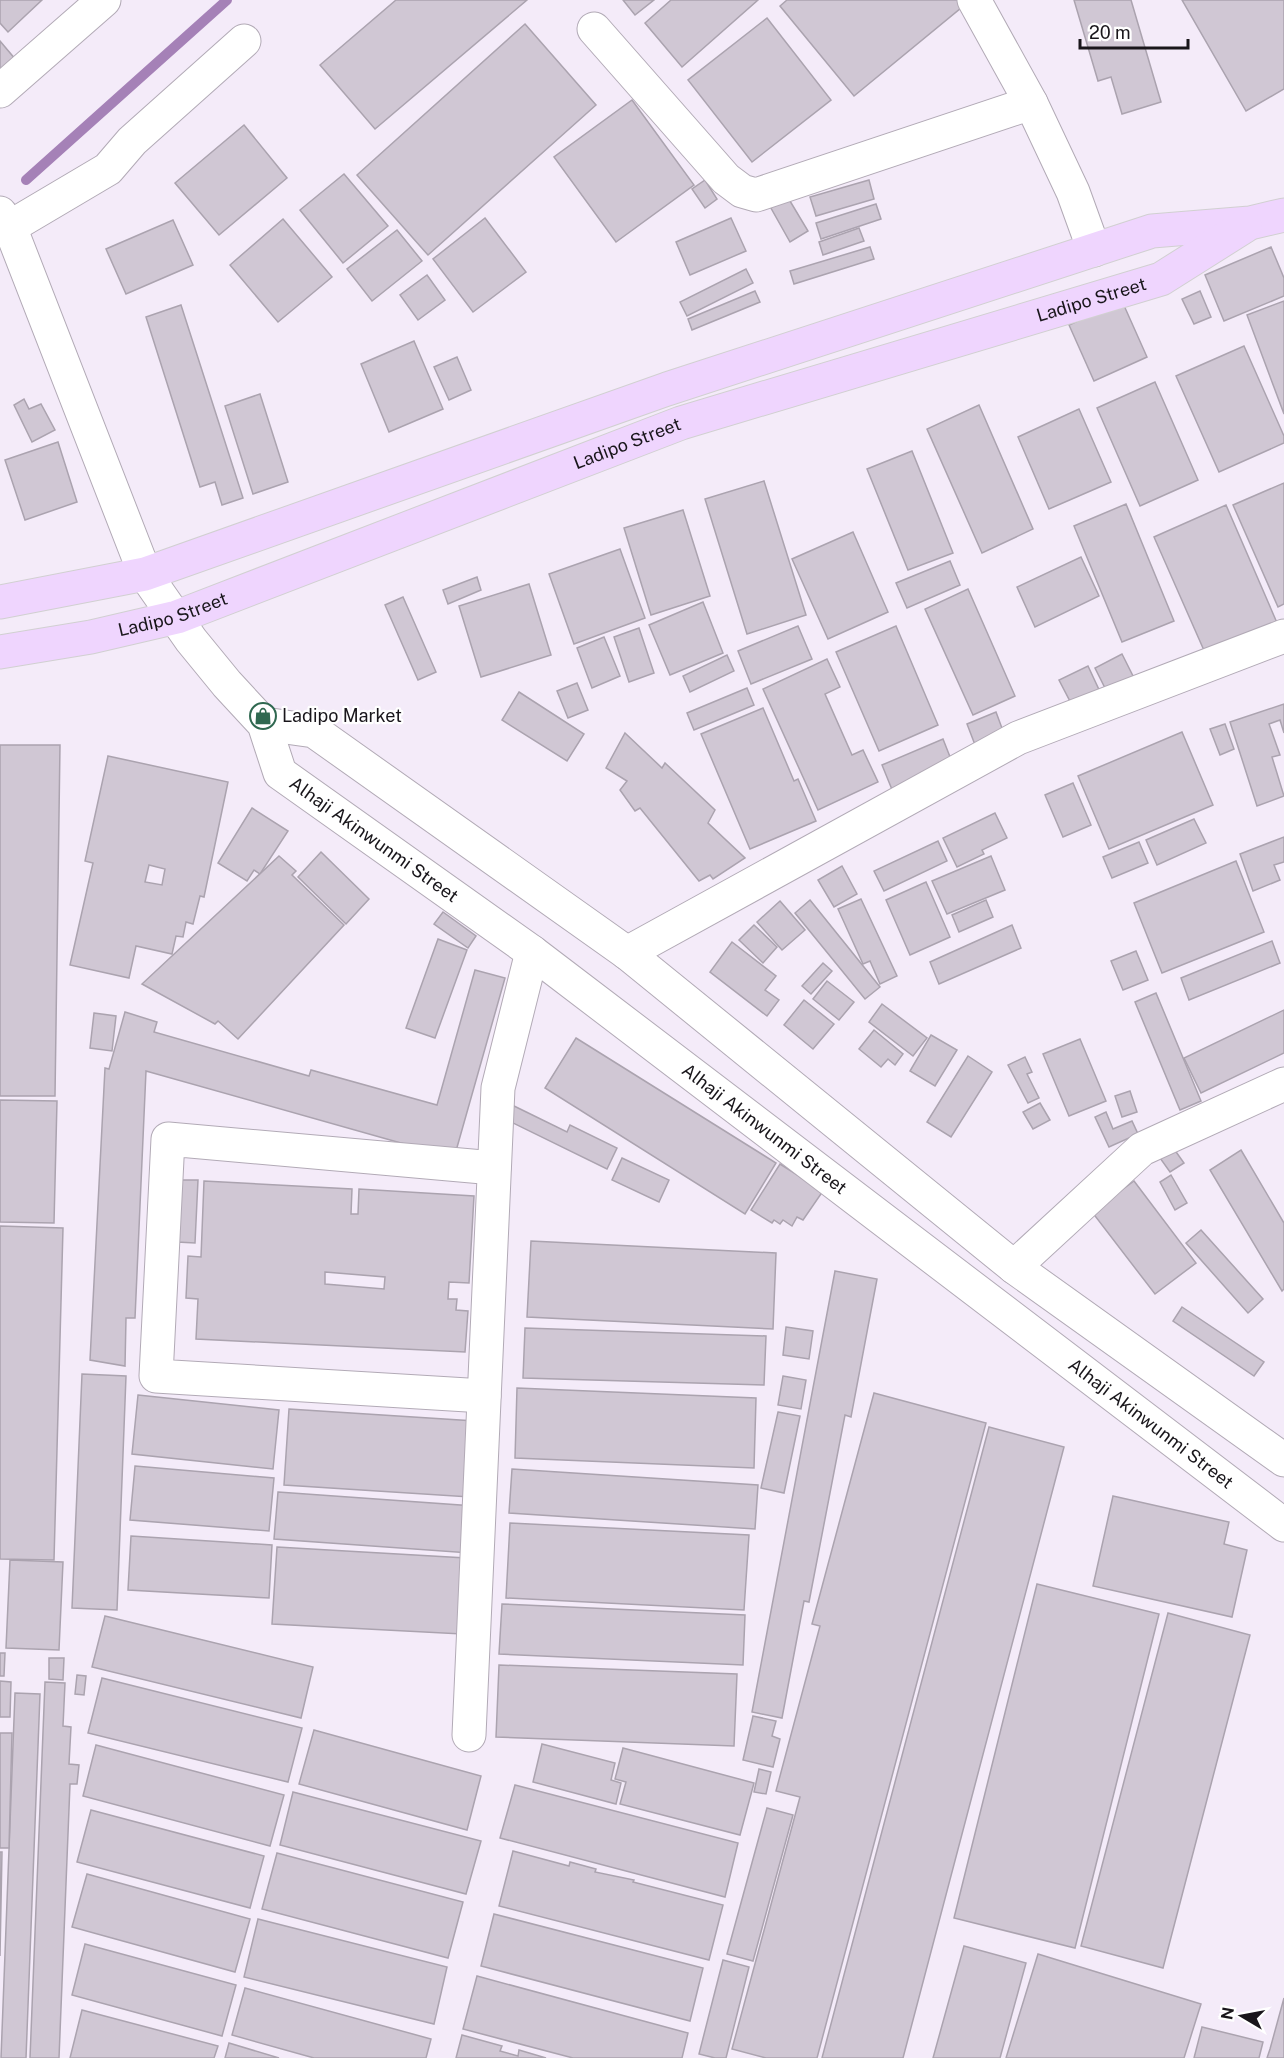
<svg xmlns="http://www.w3.org/2000/svg" width="1284" height="2058" viewBox="0 0 1284 2058" font-family="'Public Sans',sans-serif">
<style>
.lines{fill:none;stroke-linecap:round;stroke-linejoin:round}
.stream{stroke:#a581b7;stroke-width:10}
.building{fill:#d0c7d4;stroke:#aba3af;stroke-width:1.5;fill-rule:evenodd}
.minor-casing{stroke:#b2aab6;stroke-width:35}
.major-casing{stroke:#d1d0d1;stroke-width:35}
.minor{stroke:#fff;stroke-width:33}
.major{stroke:#efd5fe;stroke-width:33}
.labels{text-anchor:middle;stroke-width:4.5;stroke-linejoin:round;paint-order:stroke}
.street-label{font-size:18px;fill:#19161b;stroke:#fff}
.poi-label{font-size:18px;fill:#19161b;stroke:#fff;text-anchor:start}
</style>
<rect width="100%" height="100%" fill="#f4ebf9"/>
<g class="lines">
<!-- stream -->
<polyline class="stream" points="26,180 227,0"/>
</g>
<!-- building -->
<g class="building">
<polygon points="0,0 42,0 8,32 0,23"/>
<polygon points="396,0 527,0 375,129 320,65"/>
<polygon points="623,0 654,0 635,15"/>
<polygon points="671,0 758,0 682,67 645,23"/>
<polygon points="787,0 965,0 967,3 854,96 780,6"/>
<polygon points="1074,0 1131,0 1161,102 1122,114 1111,77 1098,81"/>
<polygon points="1182,0 1284,0 1284,89 1246,111"/>
<polygon points="767,18 831,100 752,162 688,80"/>
<polygon points="525,24 596,105 428,255 357,175"/>
<polygon points="0,41 16,60 0,74"/>
<polygon points="632,100 694,185 616,242 554,157"/>
<polygon points="244,125 287,178 219,235 175,183"/>
<polygon points="344,174 388,226 343,263 300,210"/>
<polygon points="705,180 717,199 705,208 692,189"/>
<polygon points="869,180 874,199 816,216 810,197"/>
<polygon points="784,191 808,231 790,242 767,201"/>
<polygon points="876,204 881,219 821,239 816,223"/>
<polygon points="485,218 526,272 473,312 433,259"/>
<polygon points="731,218 746,251 690,275 676,242"/>
<polygon points="283,219 332,277 278,322 230,265"/>
<polygon points="173,220 193,265 126,294 106,249"/>
<polygon points="859,228 864,241 823,255 819,242"/>
<polygon points="397,230 422,261 372,301 347,269"/>
<polygon points="870,247 874,259 794,284 790,271"/>
<polygon points="1271,247 1284,278 1284,296 1224,321 1205,275"/>
<polygon points="746,269 753,283 687,316 680,302"/>
<polygon points="427,275 445,300 418,320 400,295"/>
<polygon points="755,291 760,302 692,330 688,319"/>
<polygon points="1200,291 1211,317 1194,324 1182,299"/>
<polygon points="1122,301 1147,357 1094,381 1069,325"/>
<polygon points="1284,301 1284,414 1247,315"/>
<polygon points="181,305 243,498 222,505 215,482 200,487 146,317"/>
<polygon points="414,341 443,409 389,432 361,364"/>
<polygon points="1244,346 1284,436 1284,443 1219,472 1176,376"/>
<polygon points="457,357 471,390 449,400 434,367"/>
<polygon points="1155,382 1198,480 1140,506 1097,408"/>
<polygon points="260,394 288,482 253,494 225,406"/>
<polygon points="24,399 29,409 41,404 55,430 32,442 14,405"/>
<polygon points="979,405 1033,529 982,553 927,429"/>
<polygon points="1079,409 1111,482 1049,509 1018,437"/>
<polygon points="58,442 77,502 25,520 5,460"/>
<polygon points="912,451 953,553 908,570 867,469"/>
<polygon points="764,481 806,615 747,634 705,499"/>
<polygon points="1284,483 1284,604 1278,607 1233,505"/>
<polygon points="1126,504 1174,621 1122,642 1074,526"/>
<polygon points="1226,505 1281,632 1210,664 1154,537"/>
<polygon points="683,510 710,596 651,615 624,528"/>
<polygon points="853,532 888,612 828,639 792,559"/>
<polygon points="620,549 645,618 574,644 549,574"/>
<polygon points="1081,557 1099,596 1035,627 1017,587"/>
<polygon points="950,561 960,585 907,608 896,583"/>
<polygon points="477,577 481,590 448,604 443,590"/>
<polygon points="529,584 551,655 481,677 459,606"/>
<polygon points="968,589 1015,696 973,715 925,609"/>
<polygon points="403,597 436,672 418,680 385,605"/>
<polygon points="703,602 723,653 670,675 649,625"/>
<polygon points="798,626 812,659 751,684 738,651"/>
<polygon points="896,626 938,725 879,751 836,652"/>
<polygon points="639,628 654,673 629,682 614,637"/>
<polygon points="604,637 620,676 592,688 577,648"/>
<polygon points="1122,654 1134,678 1107,692 1095,668"/>
<polygon points="727,655 734,671 690,692 683,676"/>
<polygon points="827,659 840,687 825,694 852,755 863,750 878,782 818,810 763,689"/>
<polygon points="1088,666 1101,694 1073,707 1059,680"/>
<polygon points="577,683 588,710 568,718 557,691"/>
<polygon points="747,688 754,705 694,730 687,713"/>
<polygon points="519,692 584,734 567,761 502,720"/>
<polygon points="1284,704 1284,733 1280,720 1269,724 1280,755 1272,757 1284,796 1257,806 1230,722"/>
<polygon points="763,708 794,781 798,779 816,821 750,849 701,734"/>
<polygon points="996,712 1006,739 977,750 967,724"/>
<polygon points="1225,724 1234,749 1220,755 1210,729"/>
<polygon points="1182,732 1213,805 1109,849 1078,776"/>
<polygon points="625,733 662,768 665,763 715,810 708,823 745,858 713,879 710,875 699,881 640,808 635,811 620,790 627,781 606,768"/>
<polygon points="943,739 954,767 893,792 882,765"/>
<polygon points="0,745 60,745 55,1096 0,1096"/>
<path d="M 108,756 L 228,782 L 204,897 L 200,896 L 193,924 L 186,922 L 183,937 L 176,936 L 172,954 L 136,946 L 129,978 L 70,965 L 93,863 L 85,861 ZM 149,865 L 165,869 L 162,885 L 145,882 Z"/>
<polygon points="1073,783 1091,825 1063,837 1045,795"/>
<polygon points="252,808 288,831 260,874 254,870 247,881 218,863"/>
<polygon points="995,813 1007,838 982,850 984,854 957,867 943,838"/>
<polygon points="1194,819 1206,843 1157,865 1146,840"/>
<polygon points="1284,837 1284,862 1274,865 1280,880 1253,891 1240,854"/>
<polygon points="938,841 947,861 884,891 874,871"/>
<polygon points="1139,842 1148,863 1112,878 1103,857"/>
<polygon points="321,852 369,899 346,924 298,877"/>
<polygon points="279,856 296,871 292,875 344,925 238,1039 218,1021 215,1024 142,984"/>
<polygon points="991,856 1005,890 947,914 932,881"/>
<polygon points="1236,861 1264,932 1162,973 1134,903"/>
<polygon points="842,866 857,894 834,907 818,880"/>
<polygon points="926,882 950,937 910,955 886,900"/>
<polygon points="861,899 897,976 880,984 870,961 863,964 838,909"/>
<polygon points="810,900 880,987 865,999 795,913"/>
<polygon points="986,900 993,917 959,932 952,915"/>
<polygon points="780,901 805,930 782,950 757,922"/>
<polygon points="443,912 476,936 468,948 434,924"/>
<polygon points="754,925 777,947 763,963 739,940"/>
<polygon points="1012,925 1021,948 939,984 930,962"/>
<polygon points="438,939 467,950 435,1038 406,1028"/>
<polygon points="1272,941 1280,963 1189,1000 1181,978"/>
<polygon points="732,942 776,976 765,990 779,1000 767,1016 710,972"/>
<polygon points="1136,951 1148,980 1123,990 1111,961"/>
<polygon points="823,963 832,971 811,994 802,986"/>
<polygon points="475,970 505,978 454,1158 146,1071 135,1318 126,1318 125,1366 90,1360 105,1068 109,1069 125,1012 157,1022 154,1032 309,1076 311,1070 437,1105"/>
<polygon points="827,981 854,1002 839,1020 813,999"/>
<polygon points="1156,993 1201,1101 1180,1110 1135,1002"/>
<polygon points="804,1000 834,1024 813,1049 784,1025"/>
<polygon points="882,1004 927,1038 913,1056 869,1022"/>
<polygon points="1284,1010 1284,1053 1201,1093 1184,1058"/>
<polygon points="94,1013 116,1016 112,1051 90,1048"/>
<polygon points="874,1030 903,1054 895,1065 888,1059 881,1067 859,1049"/>
<polygon points="931,1035 957,1050 935,1086 910,1071"/>
<polygon points="576,1038 776,1163 745,1214 545,1088"/>
<polygon points="1080,1039 1106,1101 1069,1116 1043,1054"/>
<polygon points="968,1056 992,1072 951,1137 927,1122"/>
<polygon points="1025,1057 1032,1072 1027,1074 1039,1098 1028,1103 1008,1065"/>
<polygon points="1130,1091 1137,1112 1122,1117 1115,1096"/>
<polygon points="0,1100 57,1101 54,1223 0,1222"/>
<polygon points="1040,1103 1050,1120 1033,1129 1023,1112"/>
<polygon points="512,1105 567,1132 570,1125 617,1148 607,1169 505,1119"/>
<polygon points="1106,1112 1113,1129 1132,1121 1138,1134 1109,1147 1095,1117"/>
<polygon points="1174,1149 1184,1163 1170,1172 1160,1158"/>
<polygon points="1241,1150 1284,1223 1284,1289 1282,1291 1210,1170"/>
<polygon points="622,1158 669,1180 659,1202 612,1180"/>
<polygon points="780,1164 823,1191 803,1220 797,1217 792,1226 783,1220 780,1224 774,1220 772,1223 751,1210"/>
<polygon points="1171,1175 1187,1203 1175,1210 1160,1182"/>
<polygon points="179,1180 198,1180 195,1243 177,1242"/>
<path d="M 204,1181 L 352,1189 L 351,1214 L 358,1214 L 359,1189 L 474,1196 L 469,1283 L 449,1282 L 448,1299 L 457,1299 L 456,1310 L 468,1311 L 465,1352 L 196,1339 L 198,1299 L 186,1298 L 188,1256 L 201,1257 ZM 325,1272 L 385,1277 L 384,1289 L 325,1284 Z"/>
<polygon points="1134,1181 1196,1263 1155,1294 1092,1212"/>
<polygon points="0,1226 63,1228 54,1560 0,1559"/>
<polygon points="1201,1230 1263,1299 1248,1313 1186,1243"/>
<polygon points="531,1241 776,1253 773,1329 527,1317"/>
<polygon points="835,1271 877,1279 851,1417 845,1415 809,1602 804,1601 782,1718 752,1712"/>
<polygon points="1182,1307 1264,1362 1254,1376 1173,1321"/>
<polygon points="786,1327 813,1331 809,1359 783,1355"/>
<polygon points="525,1328 766,1336 764,1385 523,1378"/>
<polygon points="82,1374 126,1376 117,1610 72,1608"/>
<polygon points="783,1376 806,1380 801,1409 778,1405"/>
<polygon points="517,1388 756,1398 754,1468 515,1458"/>
<polygon points="874,1393 986,1423 817,2058 766,2058 732,2049 800,1797 776,1791 820,1626 812,1624"/>
<polygon points="138,1395 279,1410 273,1469 132,1454"/>
<polygon points="289,1409 475,1421 470,1497 284,1485"/>
<polygon points="778,1412 800,1416 784,1493 761,1488"/>
<polygon points="989,1427 1064,1447 903,2058 822,2058"/>
<polygon points="135,1466 274,1478 269,1531 130,1520"/>
<polygon points="512,1469 758,1485 755,1529 509,1513"/>
<polygon points="278,1492 474,1506 470,1553 274,1539"/>
<polygon points="1113,1496 1229,1522 1224,1544 1247,1550 1232,1617 1093,1586"/>
<polygon points="510,1523 749,1535 744,1610 506,1598"/>
<polygon points="131,1536 272,1545 269,1598 128,1590"/>
<polygon points="277,1547 466,1558 462,1634 272,1624"/>
<polygon points="10,1560 63,1562 59,1650 6,1648"/>
<polygon points="1037,1584 1159,1614 1075,1948 954,1918"/>
<polygon points="502,1604 745,1615 743,1665 499,1654"/>
<polygon points="1168,1613 1250,1635 1163,1968 1081,1946"/>
<polygon points="105,1616 313,1667 301,1718 92,1667"/>
<polygon points="0,1653 5,1653 4,1676 0,1676"/>
<polygon points="49,1658 64,1658 63,1680 49,1679"/>
<polygon points="499,1665 737,1674 734,1746 496,1737"/>
<polygon points="77,1675 86,1676 84,1695 75,1694"/>
<polygon points="102,1678 302,1728 288,1782 88,1733"/>
<polygon points="0,1681 11,1682 10,1717 0,1717"/>
<polygon points="45,1682 65,1683 63,1726 71,1727 69,1764 79,1765 77,1784 70,1784 59,2058 30,2058"/>
<polygon points="15,1693 40,1694 26,2058 1,2058"/>
<polygon points="753,1716 776,1721 772,1736 780,1739 773,1767 743,1760"/>
<polygon points="314,1730 481,1776 467,1830 299,1784"/>
<polygon points="0,1733 12,1733 9,1848 0,1848"/>
<polygon points="542,1744 615,1763 611,1780 621,1783 616,1804 533,1782"/>
<polygon points="96,1745 284,1795 270,1846 83,1796"/>
<polygon points="623,1748 754,1783 740,1835 620,1804 626,1782 615,1779"/>
<polygon points="759,1769 771,1772 766,1794 754,1792"/>
<polygon points="515,1785 738,1843 725,1897 500,1838"/>
<polygon points="293,1792 481,1841 466,1894 280,1845"/>
<polygon points="767,1808 793,1815 753,1961 727,1954"/>
<polygon points="91,1810 264,1856 250,1908 77,1862"/>
<polygon points="513,1851 569,1866 570,1862 596,1869 595,1872 634,1880 633,1882 723,1905 709,1960 499,1906"/>
<polygon points="0,1852 2,1852 0,1956"/>
<polygon points="277,1853 463,1902 448,1958 262,1909"/>
<polygon points="87,1874 250,1919 235,1972 72,1927"/>
<polygon points="494,1914 703,1968 690,2021 481,1966"/>
<polygon points="258,1919 447,1967 434,2024 244,1977"/>
<polygon points="85,1944 236,1985 222,2036 72,1995"/>
<polygon points="964,1946 1026,1963 1000,2058 933,2058"/>
<polygon points="1038,1954 1201,2004 1184,2058 1006,2058"/>
<polygon points="723,1960 749,1967 726,2058 715,2058 699,2054"/>
<polygon points="477,1976 688,2033 682,2058 573,2058 463,2029"/>
<polygon points="245,1988 431,2039 426,2058 314,2058 232,2035"/>
<polygon points="1284,1998 1284,2058 1267,2058 1270,2049"/>
<polygon points="82,2010 218,2046 214,2058 70,2058"/>
<polygon points="1202,2027 1263,2042 1259,2058 1194,2058"/>
<polygon points="462,2035 502,2046 500,2051 518,2056 519,2050 546,2058 456,2058"/>
<polygon points="229,2043 279,2058 225,2058"/>
</g>
<g class="lines">
<defs>
<g id="minor">
<polyline points="974,0 1031,103 1073,192 1094,250"/>
<polyline points="594,29 726,179 742,191 756,195 1031,103"/>
<polyline points="0,91 104,0"/>
<path id="s1" d="M 0,213 L 10,227 L 145,574 L 191,640 L 227,684 L 264,724 L 280,773 L 532,952 L 1284,1525"/>
<polyline points="10,227 108,169 132,141 244,41"/>
<polyline points="264,724 314,731 627,953 1014,1267 1284,1460"/>
<polyline points="627,953 1018,738 1284,636"/>
<polyline points="1014,1267 1142,1149 1284,1084"/>
<polyline points="484,1396 156,1376 168,1139 494,1168"/>
<polyline points="469,1735 498,1088 532,952"/>
</g>
<g id="major">
<polyline points="0,602 145,574 667,389 1152,231 1250,223 1284,215"/>
<path id="s2" d="M 0,652 L 91,637 L 177,617 L 681,423 L 1161,279 L 1245,226"/>
</g>
</defs>
<!-- minor casing -->
<use href="#minor" class="minor-casing"/>
<!-- major casing -->
<use href="#major" class="major-casing"/>
<!-- minor -->
<use href="#minor" class="minor"/>
<!-- major -->
<use href="#major" class="major"/>
</g>
<!-- icons -->
<defs>
<symbol id="shop-ring" viewBox="-11 -11 22 22"><circle r="9.5" fill="#fff" stroke="#2f6850" stroke-width="1.5"/><path d="M-5-2.5h2.3a2.7 3.5 0 0 1 5.4 0H5L5.5 6h-11ZM-1.5-2.5h3a1.5 2.3 0 0 0-3 0Z" fill="#2f6850"/></symbol>
</defs>
<g fill-rule="evenodd">
<use href="#shop-ring" x="248" y="701" width="30" height="30"/>
</g>
<g class="labels">
<!-- street labels -->
<g class="street-label">
<text dy="6" stroke="none"><textPath href="#s2" startOffset="1149">Ladipo Street</textPath></text>
<text dy="6" stroke="none"><textPath href="#s2" startOffset="663">Ladipo Street</textPath></text>
<text dy="6" stroke="none"><textPath href="#s2" startOffset="177">Ladipo Street</textPath></text>
<text dy="6" stroke="none"><textPath href="#s1" startOffset="748">Alhaji Akinwunmi Street</textPath></text>
<text dy="6" stroke="none"><textPath href="#s1" startOffset="1234">Alhaji Akinwunmi Street</textPath></text>
<text dy="6" stroke="none"><textPath href="#s1" startOffset="1720">Alhaji Akinwunmi Street</textPath></text>
</g>
<!-- poi labels -->
<g class="poi-label">
<text x="282" y="722">Ladipo Market</text>
</g>
</g>
<!-- north arrow -->
<g transform="translate(1242 2016) rotate(280)" stroke="#ffffff" stroke-width="4.5" paint-order="stroke">
<path d="M0-4.5L10 22L0 15L-10 22Z" fill="#19161b"/>
<text y="-9" font-size="16" font-weight="bold" text-anchor="middle" fill="#19161b">N</text>
</g>
<!-- scale -->
<path d="M1080 39v9h108v-9" fill="none" stroke="#19161b" stroke-width="3"/>
<text x="1089" y="39" font-size="18" fill="#19161b" stroke="#ffffff" stroke-width="4.5" paint-order="stroke">20 m</text>
</svg>
